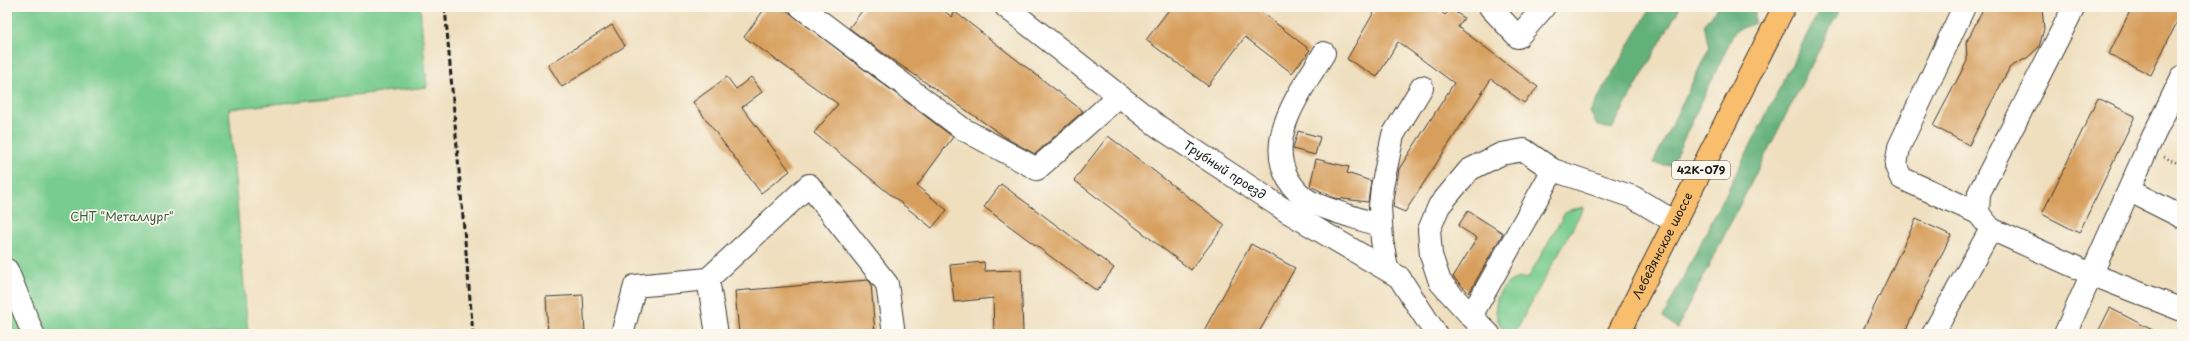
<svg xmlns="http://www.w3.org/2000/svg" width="2189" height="341" viewBox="0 0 2189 341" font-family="'Playpen Sans',sans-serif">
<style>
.green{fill:#78cc8f;stroke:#4a7456}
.forest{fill:#62b07a;stroke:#3f664b}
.building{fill:#d79e5b}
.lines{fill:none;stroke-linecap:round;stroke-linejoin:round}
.minor-casing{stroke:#3c3934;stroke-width:24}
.major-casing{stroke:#3c3934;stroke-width:24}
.path{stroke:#3c3934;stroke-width:2.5;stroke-dasharray:1 3;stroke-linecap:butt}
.minor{stroke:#fff;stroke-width:22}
.major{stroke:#f9be6d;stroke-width:22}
.rail{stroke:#1c1c1c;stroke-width:3;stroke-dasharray:6 3;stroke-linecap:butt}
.labels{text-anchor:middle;stroke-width:3.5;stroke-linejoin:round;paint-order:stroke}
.shield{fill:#fbf7ec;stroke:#5f5e5a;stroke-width:1}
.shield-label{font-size:11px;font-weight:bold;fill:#1c1c1c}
.street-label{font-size:12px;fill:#1c1c1c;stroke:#fbf7ec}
.park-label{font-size:12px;fill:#3c5a44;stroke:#fbf7ec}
</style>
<rect width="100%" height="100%" fill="#fbf7ec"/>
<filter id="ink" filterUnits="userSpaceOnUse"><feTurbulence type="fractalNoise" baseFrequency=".025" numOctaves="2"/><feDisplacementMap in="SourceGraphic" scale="8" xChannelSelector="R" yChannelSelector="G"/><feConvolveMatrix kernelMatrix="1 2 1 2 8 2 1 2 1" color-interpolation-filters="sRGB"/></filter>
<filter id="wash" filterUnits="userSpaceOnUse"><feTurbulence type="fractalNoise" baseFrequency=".012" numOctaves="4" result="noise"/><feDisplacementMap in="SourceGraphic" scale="16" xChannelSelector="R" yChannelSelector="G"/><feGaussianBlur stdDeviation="0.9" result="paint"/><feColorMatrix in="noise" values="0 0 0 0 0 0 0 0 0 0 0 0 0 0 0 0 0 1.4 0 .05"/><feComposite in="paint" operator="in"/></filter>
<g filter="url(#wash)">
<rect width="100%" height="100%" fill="#efdfbf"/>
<!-- green -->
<g class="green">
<polygon points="7,7 420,7 427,87 229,109 248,334 7,334"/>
<path d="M 1584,207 L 1514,334 L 1506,334 C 1492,317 1491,292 1513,280 C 1517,278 1523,278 1528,278 L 1565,213 L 1570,210 Z"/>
</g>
<!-- forest -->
<g class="forest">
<polygon points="1651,7 1680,7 1612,129 1597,126 1590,112"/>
<polygon points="1718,7 1755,7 1755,23 1735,31 1671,166 1653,163 1709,48 1704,24"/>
<polygon points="1821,7 1841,7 1677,328 1663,317"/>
</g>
<g id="blocks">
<!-- building -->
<g class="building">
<polygon points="766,7 782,7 953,137 917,186 947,210 932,228 814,133 838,104 744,37"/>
<polygon points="865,7 939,7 952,17 955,12 1083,111 1035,154 1011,141 890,58 849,28"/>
<polygon points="1171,7 1255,7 1310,50 1292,73 1245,37 1208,86 1146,40"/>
<polygon points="1377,7 1434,7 1445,15 1451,9 1464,18 1458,27 1538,87 1524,103 1491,79 1405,212 1393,207 1399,169 1454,83 1398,42 1377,77 1347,59"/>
<polygon points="1984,7 2042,7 2044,29 2039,47 2027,58 2010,67 1969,145 1933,126 1967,61 1966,43"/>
<polygon points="2132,7 2182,7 2182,12 2151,75 2109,54"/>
<polygon points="612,25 625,46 562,87 548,65"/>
<polygon points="727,77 736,89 751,77 762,92 742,107 790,171 761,193 693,102"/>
<polygon points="2098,98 2135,116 2079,233 2042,214"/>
<polygon points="1298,131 1320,137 1315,155 1293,149"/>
<polygon points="1108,136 1225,225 1191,270 1074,180"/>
<polygon points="1316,159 1349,167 1347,173 1371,181 1368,202 1335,198 1310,186"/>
<polygon points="1001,184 1114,268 1097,291 984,207"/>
<polygon points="1468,211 1503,233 1469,293 1453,277 1477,238 1458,226"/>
<polygon points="1916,219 1951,235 1904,334 1861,334"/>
<polygon points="1251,244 1295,268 1258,334 1202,334"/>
<polygon points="984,262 985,271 1021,270 1023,334 994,334 993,298 954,302 950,265"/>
<polygon points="868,280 871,283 875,334 739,334 735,291"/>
<polygon points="583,295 585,334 548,334 546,297"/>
<polygon points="2110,308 2160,334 2097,334"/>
</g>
</g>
</g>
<g filter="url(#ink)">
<use href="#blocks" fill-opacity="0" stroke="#3c3934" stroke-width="1"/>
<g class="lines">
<defs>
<g id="minor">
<polyline points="801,7 963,129 1037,169 1119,96"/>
<path id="s1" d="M 1006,7 L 1159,127 L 1288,212 L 1399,277 L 1436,334"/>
<polyline points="1490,7 1518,37 1544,7"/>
<polyline points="1964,7 1899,147 1896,166 1901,178 1978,213"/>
<polyline points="2074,7 1979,193 1978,213 1991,229 2091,274 2182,310"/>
<path d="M 1324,53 C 1303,88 1264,137 1288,179 C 1293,188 1302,198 1311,202 C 1333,212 1358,218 1381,226"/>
<polyline points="2130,191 2182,217"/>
<polyline points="1387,269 1382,240 1380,206 1382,187 1393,135 1422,87"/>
<polyline points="7,270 33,334"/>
<polyline points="1471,316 1440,282 1431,255 1429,230 1439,206 1469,170 1501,154 1524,150 1553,170"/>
<polyline points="622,334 635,286 708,279"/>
<polyline points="717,334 708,279 809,185 887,284 894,334"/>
<polyline points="1489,334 1471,316 1553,170 1633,197 1675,222"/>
<polyline points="1933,334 1991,229"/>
<polyline points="2065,334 2147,149 2182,77"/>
</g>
<g id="major">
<path id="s2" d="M 1618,334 L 1784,7"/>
</g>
</defs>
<!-- minor casing -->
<use href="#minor" class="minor-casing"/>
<!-- major casing -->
<use href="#major" class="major-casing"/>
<!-- path -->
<polyline class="path" points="2164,157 2182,165"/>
<!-- minor -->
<use href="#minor" class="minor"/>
<!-- major -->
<use href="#major" class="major"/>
<!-- rail -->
<polyline class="rail" points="445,7 473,334"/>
</g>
</g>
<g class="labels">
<!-- shield labels -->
<rect class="shield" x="1672" y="161" width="58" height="18" rx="3"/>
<g class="shield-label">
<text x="1701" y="174">42К-079</text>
</g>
<!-- street labels -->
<g class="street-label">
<text dy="4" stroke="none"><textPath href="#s1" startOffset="273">Трубный проезд</textPath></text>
<text dy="4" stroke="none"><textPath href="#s2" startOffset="99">Лебедянское шоссе</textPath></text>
</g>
<!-- park labels -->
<g class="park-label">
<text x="122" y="221">СНТ "Металлург"</text>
</g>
</g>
<!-- margin -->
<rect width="2189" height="341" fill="none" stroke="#fbf7ec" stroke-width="24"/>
</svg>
